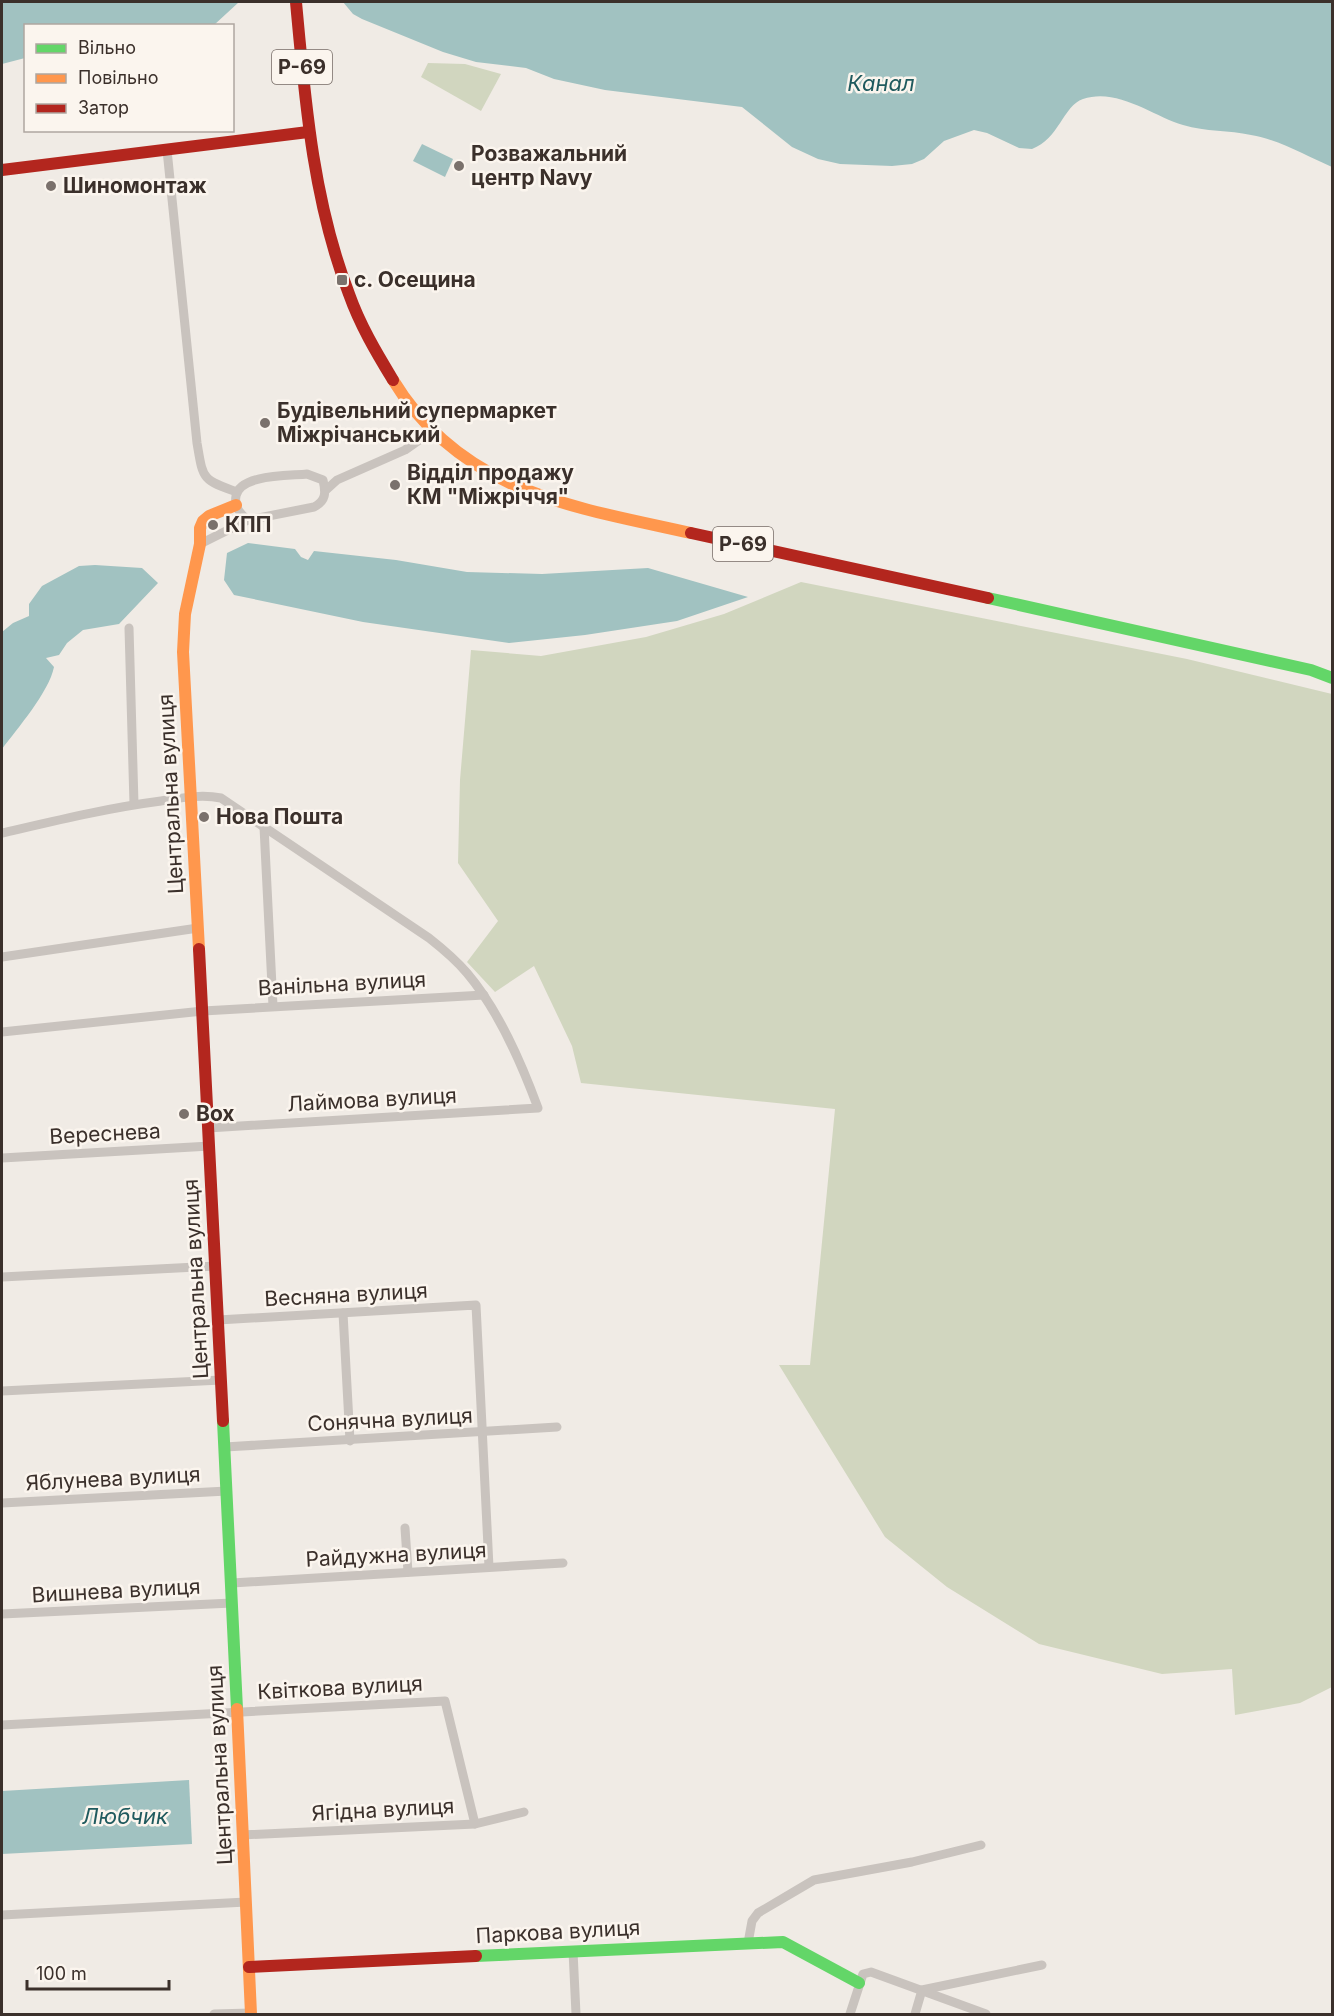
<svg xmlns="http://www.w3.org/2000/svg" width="1334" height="2016" viewBox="0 0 1334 2016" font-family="Inter,sans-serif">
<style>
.green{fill:#d1d6bf}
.water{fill:#a1c2c1}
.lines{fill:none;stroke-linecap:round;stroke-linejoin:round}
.street{stroke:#c9c3be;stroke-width:9}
.fast{stroke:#63d668;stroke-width:12}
.slow{stroke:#ff974d;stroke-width:12}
.jam{stroke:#b3261e;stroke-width:12}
.poi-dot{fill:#7a716c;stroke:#fbf5ee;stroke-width:2}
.labels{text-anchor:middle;stroke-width:5;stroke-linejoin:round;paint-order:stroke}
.shield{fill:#fbf5ee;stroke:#756b66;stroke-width:1.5}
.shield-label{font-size:20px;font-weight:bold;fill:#3b302b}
.poi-label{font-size:21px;font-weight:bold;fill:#3b302b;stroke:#fbf5ee;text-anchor:start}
.street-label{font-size:21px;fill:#3b302b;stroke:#fbf5ee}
.water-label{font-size:22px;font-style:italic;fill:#1f5a5e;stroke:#fbf5ee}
</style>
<rect width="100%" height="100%" fill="#f0ebe5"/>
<!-- green -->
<g class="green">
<polygon points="428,63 465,64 501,74 481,111 421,77"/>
<polygon points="801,582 1187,659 1332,694 1332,1687 1300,1703 1235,1715 1232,1669 1162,1674 1039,1644 947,1587 885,1537 779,1365 810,1365 835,1109 581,1083 572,1046 534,966 495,992 467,962 498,921 458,863 460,780 471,650 541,656 646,637 724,614"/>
</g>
<!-- water -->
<g class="water">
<polygon points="2,2 239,2 214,25 26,26 25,58 2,64"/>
<path d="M 343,2 L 1332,2 L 1332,167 C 1306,156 1280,140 1251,135 C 1229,130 1206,132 1183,125 C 1153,116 1117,87 1083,99 C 1063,106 1059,139 1032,149 L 1019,148 L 987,133 L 974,130 L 944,141 L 924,159 L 912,164 L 892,166 L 840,164 L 818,159 L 792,147 L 742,107 L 605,90 L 554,79 L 526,68 L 476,62 L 443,52 L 362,19 L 353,14 Z"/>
<polygon points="422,144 453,159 445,177 413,161"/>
<polygon points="248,543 295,549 301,557 308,560 314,551 396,560 467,572 542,574 648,568 748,597 677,621 585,635 509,643 363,622 234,595 224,580 227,553"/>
<path d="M 95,565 L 142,568 L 158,583 L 119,624 L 83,630 L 67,643 L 59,655 L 46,658 L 54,667 C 49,692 17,729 2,749 L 2,632 L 13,623 L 29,616 L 29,604 L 42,586 L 79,566 Z"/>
<polygon points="189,1780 192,1844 2,1854 2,1791"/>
</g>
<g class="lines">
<!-- street -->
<g class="street">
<path d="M 167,150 L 197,443 C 203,478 201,480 237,492"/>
<path d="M 307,474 L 323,480 C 326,493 326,501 314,507 L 248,520 C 240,514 234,507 236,496 C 240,474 289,476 307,474 Z"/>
<polyline points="326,490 337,480 405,450 432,431"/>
<polyline points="200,544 248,520"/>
<polyline points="129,628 134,804"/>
<polyline points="264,827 273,1006"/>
<path d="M 2,833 C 54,821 107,808 161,801 C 181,798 201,794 221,798 L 429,938 C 443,949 456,960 467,973 C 499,1011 521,1062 538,1108 L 208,1128"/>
<polyline points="2,957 198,928"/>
<polyline points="2,1032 203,1011 484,995"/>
<polyline points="2,1158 210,1146"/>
<polyline points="2,1277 216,1266"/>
<polyline points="343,1313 350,1441"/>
<polyline points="218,1320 476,1305 489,1567"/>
<polyline points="2,1391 221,1380"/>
<polyline points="225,1447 557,1427"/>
<polyline points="2,1503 227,1491"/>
<polyline points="405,1528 408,1572"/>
<polyline points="232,1583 563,1563"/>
<polyline points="2,1614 232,1603"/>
<polyline points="2,1725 445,1701 475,1824"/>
<polyline points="242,1835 475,1824 524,1812"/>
<polyline points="2,1915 246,1902"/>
<polyline points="748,1943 752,1921 758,1913 814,1880 912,1862 981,1845"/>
<polyline points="573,1951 576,2014"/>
<polyline points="214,2014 251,2013"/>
<polyline points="850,2014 863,1974 871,1972 986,2014"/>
<polyline points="915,2014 922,1990 1042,1965"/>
</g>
<!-- fast -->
<g class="fast">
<polyline points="988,598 1311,670 1332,678"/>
<polyline points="223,1421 237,1709"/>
<polyline points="476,1956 783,1942 859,1983"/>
</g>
<!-- slow -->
<g class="slow">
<path d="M 393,380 C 461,492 573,507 691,533"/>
<polyline points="199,949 183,652 185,614 200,544 200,528 203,521 209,516 236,505"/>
<polyline points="237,1709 251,2014"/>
</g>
<!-- jam -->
<g class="jam">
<path d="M 296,2 C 305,100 313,201 349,294 C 360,325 376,352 393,380"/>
<polyline points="2,170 308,132"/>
<polyline points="691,533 988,598"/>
<polyline points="199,949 223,1421"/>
<polyline points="249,1967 476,1956"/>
</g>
</g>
<!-- markers -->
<g class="poi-dot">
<circle cx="459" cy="166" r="6"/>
<circle cx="51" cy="186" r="6"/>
<rect x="336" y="274" width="12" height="12" rx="3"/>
<circle cx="265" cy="423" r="6"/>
<circle cx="395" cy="485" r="6"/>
<circle cx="213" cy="525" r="6"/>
<circle cx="204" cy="817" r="6"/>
<circle cx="184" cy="1114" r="6"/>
</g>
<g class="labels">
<!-- shield labels -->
<g class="shield">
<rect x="272" y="50" width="60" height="34" rx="4.5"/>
<rect x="713" y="527" width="60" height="34" rx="4.5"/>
</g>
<g class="shield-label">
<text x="302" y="74">Р-69</text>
<text x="743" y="551">Р-69</text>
</g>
<!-- poi labels -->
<g class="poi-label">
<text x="471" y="161">Розважальний<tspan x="471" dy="24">центр Navy</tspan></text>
<text x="63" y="193">Шиномонтаж</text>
<text x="354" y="287">с. Осещина</text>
<text x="277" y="418">Будівельний супермаркет<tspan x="277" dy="24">Міжрічанський</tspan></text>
<text x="407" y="480">Відділ продажу<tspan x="407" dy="24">КМ "Міжріччя"</tspan></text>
<text x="225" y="532">КПП</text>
<text x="216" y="824">Нова Пошта</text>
<text x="196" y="1121">Box</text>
</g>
<!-- street labels -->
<g class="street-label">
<text transform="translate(171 794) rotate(-93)" y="7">Центральна вулиця</text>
<text transform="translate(342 984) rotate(-3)" y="7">Ванільна вулиця</text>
<text transform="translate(372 1100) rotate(-3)" y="7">Лаймова вулиця</text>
<text transform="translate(105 1134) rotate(-3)" y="7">Вереснева</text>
<text transform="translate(196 1279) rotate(-93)" y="7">Центральна вулиця</text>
<text transform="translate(346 1295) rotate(-3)" y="7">Весняна вулиця</text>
<text transform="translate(390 1420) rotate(-3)" y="7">Сонячна вулиця</text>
<text transform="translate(113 1479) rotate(-3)" y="7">Яблунева вулиця</text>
<text transform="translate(396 1555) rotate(-3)" y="7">Райдужна вулиця</text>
<text transform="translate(116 1591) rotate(-3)" y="7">Вишнева вулиця</text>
<text transform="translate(340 1688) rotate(-3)" y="7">Квіткова вулиця</text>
<text transform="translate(220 1765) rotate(-93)" y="7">Центральна вулиця</text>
<text transform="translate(383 1810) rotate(-3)" y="7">Ягідна вулиця</text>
<text transform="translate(558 1932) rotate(-3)" y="7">Паркова вулиця</text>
</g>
<!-- water labels -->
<g class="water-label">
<text x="881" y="91">Канал</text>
<text x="125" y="1824">Любчик</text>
</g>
</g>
<!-- border -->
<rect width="1334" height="2016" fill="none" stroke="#3b302b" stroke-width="6"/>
<!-- legend -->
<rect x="24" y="24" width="210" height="108" fill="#fbf5ee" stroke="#aea6a0" stroke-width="1.5"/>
<rect x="36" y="44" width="30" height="9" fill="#63d668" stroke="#aea6a0" stroke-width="1.5"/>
<text x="78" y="54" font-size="18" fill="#3b302b">Вільно</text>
<rect x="36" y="74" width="30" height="9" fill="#ff974d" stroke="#aea6a0" stroke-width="1.5"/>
<text x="78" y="84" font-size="18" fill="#3b302b">Повільно</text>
<rect x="36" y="104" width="30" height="9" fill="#b3261e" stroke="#aea6a0" stroke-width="1.5"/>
<text x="78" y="114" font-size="18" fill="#3b302b">Затор</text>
<!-- scale -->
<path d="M27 1980v9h142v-9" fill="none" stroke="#3b302b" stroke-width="3"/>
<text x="36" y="1980" font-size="18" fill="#3b302b" stroke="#fbf5ee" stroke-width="4.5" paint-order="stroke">100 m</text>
</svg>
